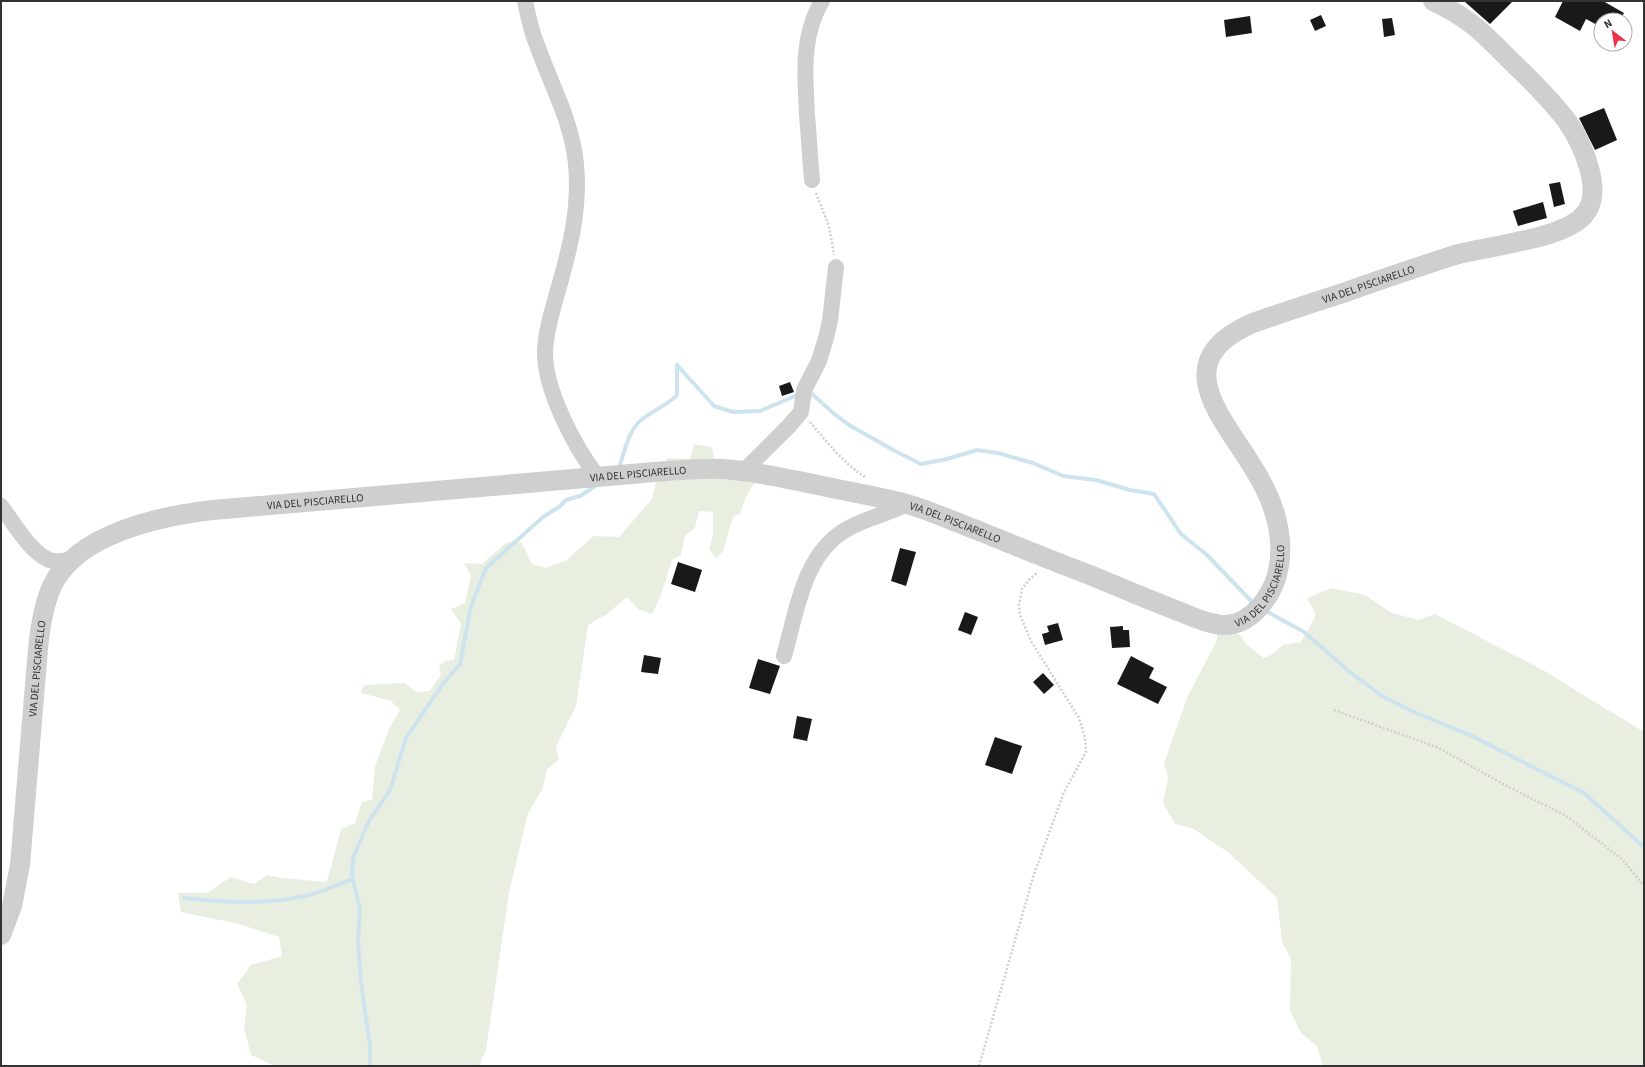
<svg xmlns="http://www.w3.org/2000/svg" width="1645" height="1067" viewBox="0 0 1645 1067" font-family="'Source Sans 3',sans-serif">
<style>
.green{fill:#e9efe0}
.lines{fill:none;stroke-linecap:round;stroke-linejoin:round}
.stream{stroke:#cde3ee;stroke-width:4}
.building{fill:#191919}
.path{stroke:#cfcfcf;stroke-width:2.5;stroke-dasharray:2 2;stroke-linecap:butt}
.minor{stroke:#cfcfcf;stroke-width:16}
.tertiary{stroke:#cfcfcf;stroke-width:20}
.labels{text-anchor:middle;stroke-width:4;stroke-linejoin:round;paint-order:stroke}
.street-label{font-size:11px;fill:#323232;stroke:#fff}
</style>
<rect width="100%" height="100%" fill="#fff"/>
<!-- green -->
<g class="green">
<polygon points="694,444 712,447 714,460 733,478 754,483 745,499 740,514 733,517 723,551 716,559 709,549 713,534 713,512 699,511 695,528 685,536 681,555 672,560 661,595 652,614 638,609 627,597 607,614 588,625 576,706 556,747 559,759 547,769 543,788 528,813 509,893 486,1050 479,1066 275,1066 251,1055 244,1028 247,1005 237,984 251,965 282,956 279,937 239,924 181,912 178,893 207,893 231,877 254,884 267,875 281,878 327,882 341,829 355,823 362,802 372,800 375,766 389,729 400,710 391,701 361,693 364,685 405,683 416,692 430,691 441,674 439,666 445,661 454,660 461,624 451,609 465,603 471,576 464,563 482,564 507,542 522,543 532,564 545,568 566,561 593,536 619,537 652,499 656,482 667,458 690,459"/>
<polygon points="1331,588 1365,595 1392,613 1419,620 1435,614 1541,669 1644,732 1644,1066 1323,1066 1317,1046 1301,1033 1290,1011 1291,959 1282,942 1277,898 1229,853 1192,828 1175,824 1163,803 1168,778 1164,763 1187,698 1217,640 1217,624 1240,635 1247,645 1264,658 1271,655 1283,645 1301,642 1316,615 1307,598"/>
</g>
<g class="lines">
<!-- stream -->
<g class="stream">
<polyline points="677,365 714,406 733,412 760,411 800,394"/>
<polyline points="808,390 833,413 849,425 895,451 921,464 947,459 977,450 998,453 1033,463 1063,476 1096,480 1130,490 1154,494 1181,534 1207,555 1254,604"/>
<path d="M 618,469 C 625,454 626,436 638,423 C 648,412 666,407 677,395 L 677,365"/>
<polyline points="1264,610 1304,632 1351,673 1382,696 1416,713 1470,735 1584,793 1644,847"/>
<path d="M 184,898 C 224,902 261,905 300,897 C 318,894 336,885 353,879"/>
<polyline points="370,1066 370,1046 361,982 358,942 360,909 352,876 353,858 369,821 390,790 406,738 442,685 460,664 471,606 486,568 543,517 559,507 566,500 580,496 597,485"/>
</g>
</g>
<!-- building -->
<g class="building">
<polygon points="1464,1 1513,1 1490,24"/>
<polygon points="1563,1 1603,1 1624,13 1620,20 1601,20 1601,27 1586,19 1580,31 1555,17"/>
<polygon points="1321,15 1326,26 1315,31 1310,20"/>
<polygon points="1250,16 1252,33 1226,37 1224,20"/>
<polygon points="1392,18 1395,35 1384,37 1382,19"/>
<polygon points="1604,108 1617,140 1595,150 1579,118"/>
<polygon points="1560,182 1565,204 1554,207 1549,184"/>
<polygon points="1543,202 1547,218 1518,226 1513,211"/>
<polygon points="790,382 794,392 782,396 779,386"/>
<polygon points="900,548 916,552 906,586 891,581"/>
<polygon points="678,562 702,570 695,592 671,584"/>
<polygon points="965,612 978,617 971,635 958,630"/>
<polygon points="1058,623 1063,640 1045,645 1042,634 1049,632 1047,626"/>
<polygon points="1123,626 1123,630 1129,630 1130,647 1112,648 1110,627"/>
<polygon points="644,655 661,658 658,674 641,672"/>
<polygon points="1131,656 1154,668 1149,678 1167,687 1158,704 1117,684"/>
<polygon points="758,659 780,666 770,694 749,688"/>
<polygon points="1043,673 1054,685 1044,694 1033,682"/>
<polygon points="797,716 812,719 807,741 793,738"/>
<polygon points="995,737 1022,746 1012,774 985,765"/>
</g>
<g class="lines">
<!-- path -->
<g class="path">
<polyline points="816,193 829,226 834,255"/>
<path d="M 810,422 C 827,442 843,463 865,477"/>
<polyline points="1334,710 1439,748 1505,785 1566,816 1622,859 1644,886"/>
<polyline points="979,1066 1034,874 1064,792 1086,752 1085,738 1079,718 1031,641 1020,615 1019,605 1022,589 1029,580 1038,572"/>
</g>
<!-- minor -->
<g class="minor">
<path d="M 525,1 C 528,16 531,31 537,45 C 551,85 572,121 576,164 C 580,206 571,244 560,283 C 554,305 546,328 545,351 C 544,389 575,448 598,477"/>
<path d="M 812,180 C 810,159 809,137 807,115 C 805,76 801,36 822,1"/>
<polyline points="744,471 789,426 801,412 804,390 819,361 826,338 830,321 836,267"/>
<path d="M 1,506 C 14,523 32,556 53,561 C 59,562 66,560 72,560"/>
<path d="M 784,656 C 797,611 803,554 847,529 C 866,518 888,514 907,504"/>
</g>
<!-- tertiary -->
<path class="tertiary" id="s1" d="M 1,935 L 12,906 L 20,865 L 38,649 C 40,628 43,606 52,586 C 77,533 161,516 213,510 L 666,471 C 685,470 704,468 723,469 C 754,471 783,478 813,484 C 844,491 876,496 907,504 C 931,511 955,522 979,531 C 1016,546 1053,561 1090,575 C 1121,588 1152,601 1183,613 C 1196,618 1211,625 1225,625 C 1254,624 1275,592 1279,566 C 1284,534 1273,501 1257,474 C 1227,421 1162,362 1253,323 C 1284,312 1315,302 1346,292 C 1382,279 1418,267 1455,255 C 1487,246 1564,239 1584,215 C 1605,192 1582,143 1567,121 C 1551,100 1532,81 1513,63 C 1486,36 1469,17 1433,1"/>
</g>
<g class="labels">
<!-- street labels -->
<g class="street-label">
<text dy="4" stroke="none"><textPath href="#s1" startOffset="2070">VIA DEL PISCIARELLO</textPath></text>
<text dy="4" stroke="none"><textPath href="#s1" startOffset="966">VIA DEL PISCIARELLO</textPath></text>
<text dy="4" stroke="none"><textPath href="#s1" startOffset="642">VIA DEL PISCIARELLO</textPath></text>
<text dy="4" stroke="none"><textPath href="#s1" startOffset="1290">VIA DEL PISCIARELLO</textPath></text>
<text dy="4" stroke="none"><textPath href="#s1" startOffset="1638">VIA DEL PISCIARELLO</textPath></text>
<text dy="4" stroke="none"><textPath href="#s1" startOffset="270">VIA DEL PISCIARELLO</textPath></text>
</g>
</g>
<!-- border -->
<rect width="1645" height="1067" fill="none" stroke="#323232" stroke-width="4"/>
<!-- north arrow -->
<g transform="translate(1613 32) rotate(329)"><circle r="19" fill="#ffffff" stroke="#adadad"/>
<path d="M0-3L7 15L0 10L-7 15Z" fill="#ea3348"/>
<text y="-6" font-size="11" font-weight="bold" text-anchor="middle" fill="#323232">N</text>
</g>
</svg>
